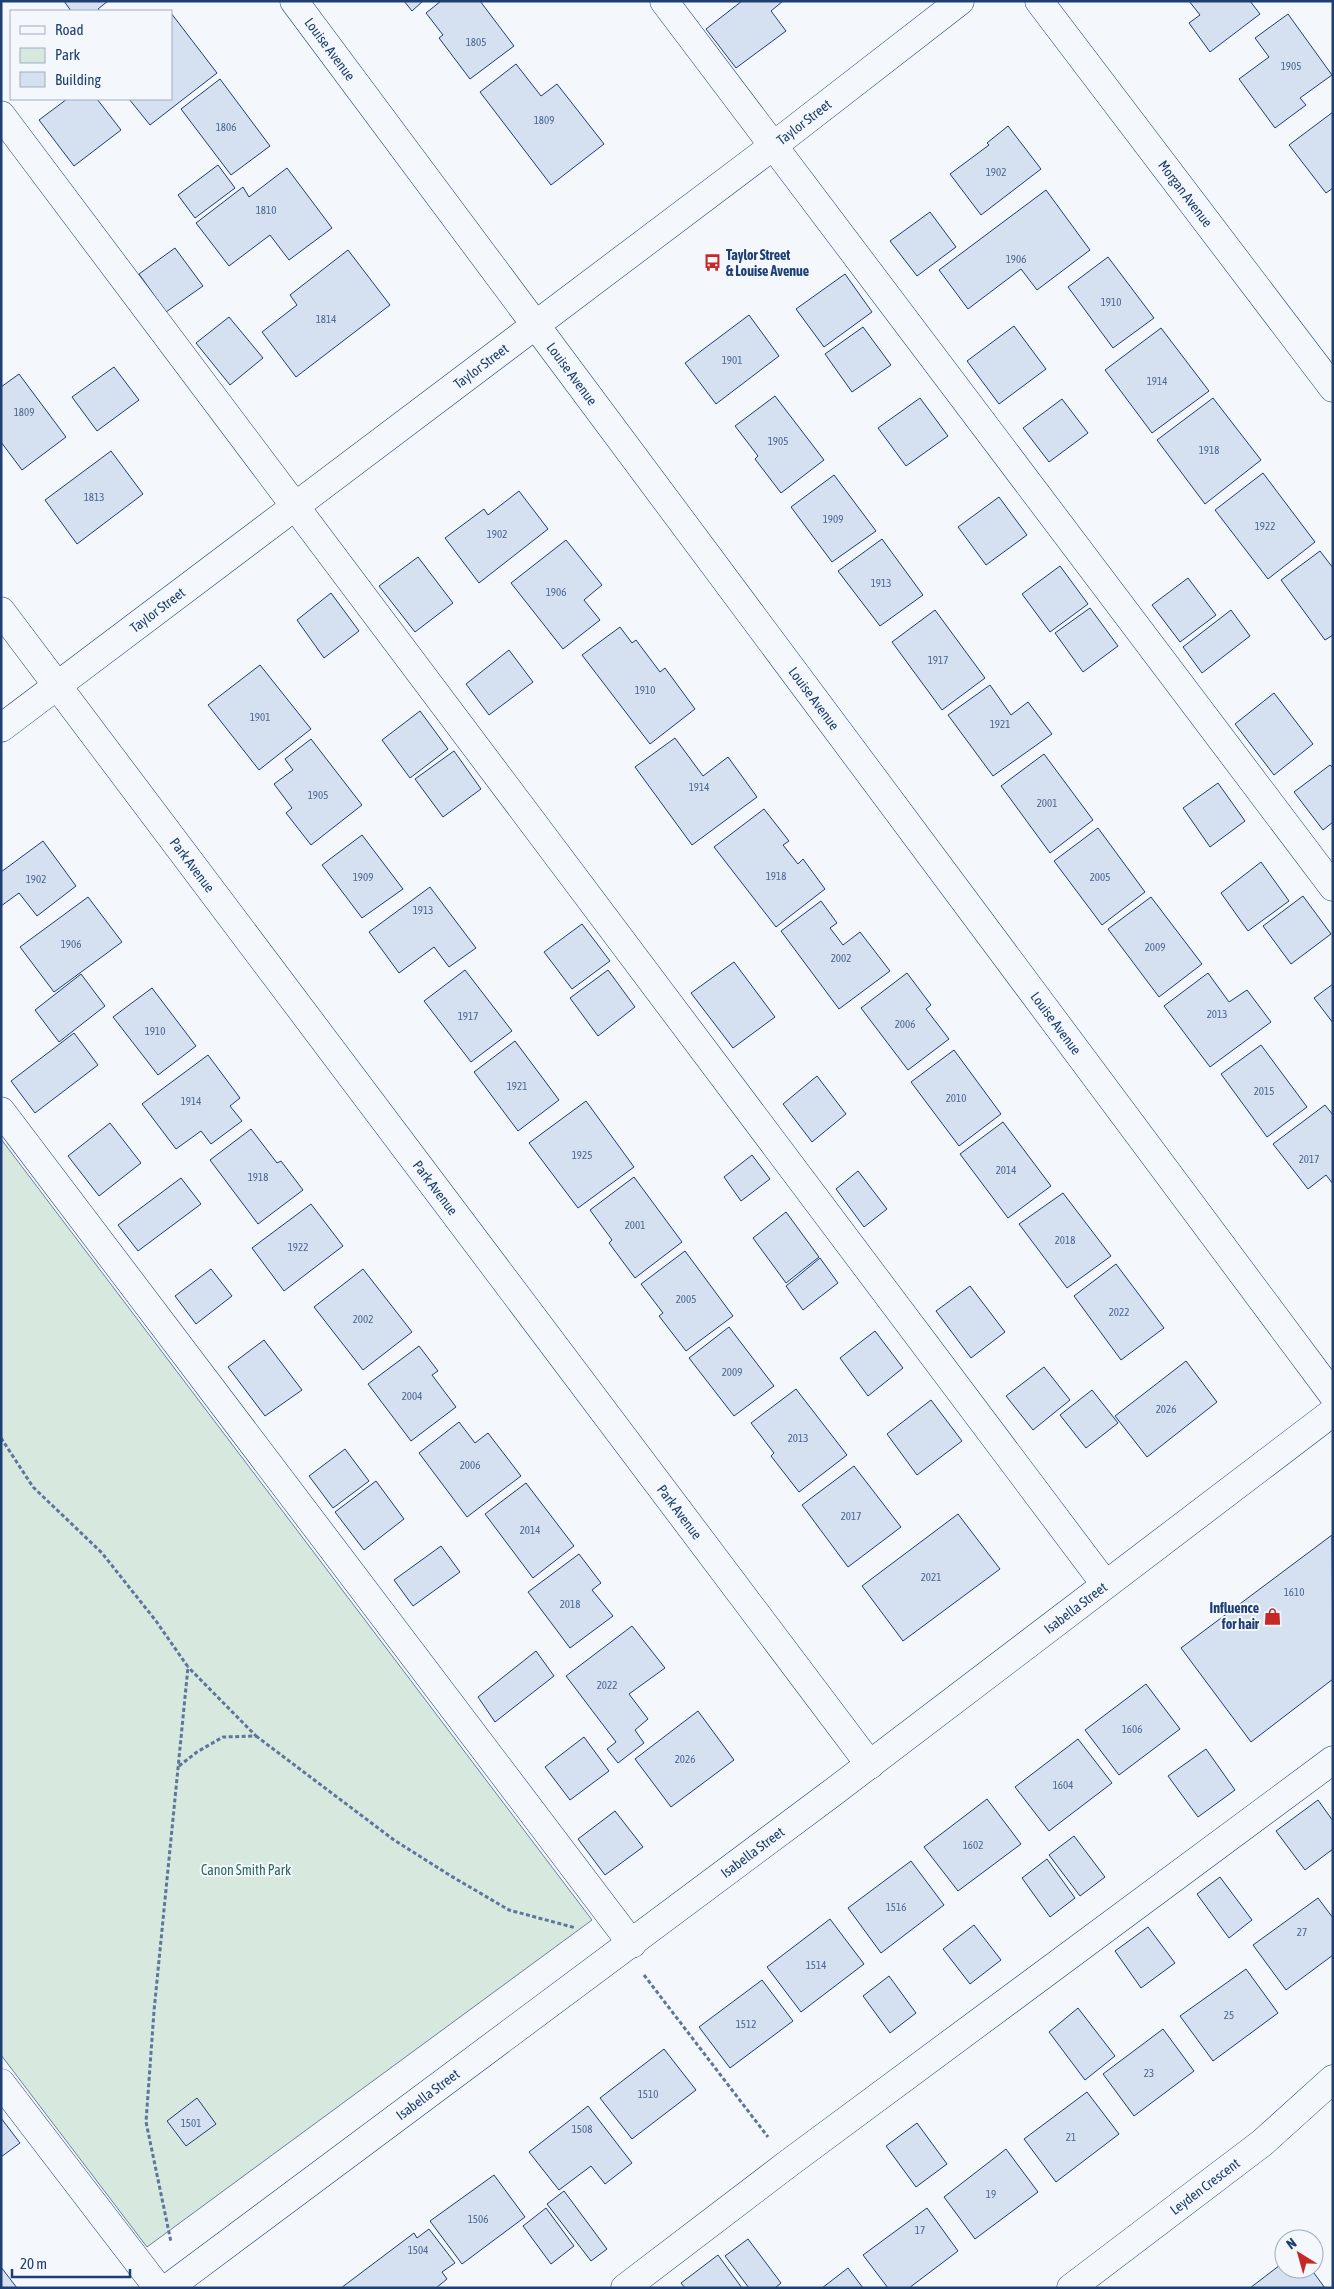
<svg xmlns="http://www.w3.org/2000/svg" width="1334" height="2289" viewBox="0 0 1334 2289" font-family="'Asap Condensed',sans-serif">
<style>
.green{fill:#d7e8df;stroke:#687fa3}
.building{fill:#d5e0f0;stroke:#1d3f73}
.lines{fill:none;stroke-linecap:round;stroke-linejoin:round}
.minor-casing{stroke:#1d3f73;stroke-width:29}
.major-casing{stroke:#1d3f73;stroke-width:29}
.path{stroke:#5e769c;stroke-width:3;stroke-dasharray:4 2.5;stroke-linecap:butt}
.minor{stroke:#f4f7fb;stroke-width:28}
.major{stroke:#f4f7fb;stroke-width:28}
.labels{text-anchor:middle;stroke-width:4;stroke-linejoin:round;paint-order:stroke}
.number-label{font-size:11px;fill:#4b6792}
.street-label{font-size:14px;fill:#1d3f73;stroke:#f4f7fb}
.poi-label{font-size:14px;font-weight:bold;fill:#1d3f73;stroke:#f4f7fb;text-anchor:start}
.park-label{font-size:14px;fill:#2c6c60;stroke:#f4f7fb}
</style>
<rect width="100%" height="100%" fill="#f4f7fb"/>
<!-- green -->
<polygon class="green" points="1,1139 592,1920 147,2247 1,2055"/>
<!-- building -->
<g class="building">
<polygon points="64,1 108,1 98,9 100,11 71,11"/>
<polygon points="404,1 423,1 412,11"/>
<polygon points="441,1 480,1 514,46 470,79 439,38 443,35 426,13"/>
<polygon points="742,1 783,1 771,11 786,31 736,68 706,29"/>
<polygon points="1189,1 1250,1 1260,14 1210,52 1189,23 1200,15"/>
<polygon points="171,13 217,73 150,125 129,99 171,99"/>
<polygon points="1288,14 1332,75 1300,98 1306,105 1275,128 1239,79 1269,57 1255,38"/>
<polygon points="516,64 541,96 557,84 604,144 551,185 480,92"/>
<polygon points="220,79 270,146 231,175 181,109"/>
<polygon points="67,99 97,99 121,130 74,166 39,120"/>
<polygon points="1333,112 1333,188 1326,193 1289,145"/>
<polygon points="1008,126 1041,169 981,215 950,174 989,145 987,143"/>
<polygon points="218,165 235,188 195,218 178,195"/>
<polygon points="287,168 332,228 289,260 270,235 229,266 196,223 243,187 249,197"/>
<polygon points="1046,190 1090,250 1037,290 1021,269 968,309 939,270"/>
<polygon points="930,212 956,247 917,276 890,241"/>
<polygon points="175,248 203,286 166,312 139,274"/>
<polygon points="348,250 390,305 296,377 262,332 297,305 290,295"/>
<polygon points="1108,257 1154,318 1113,348 1068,287"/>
<polygon points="845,274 872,312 824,347 796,309"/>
<polygon points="749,315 779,356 716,404 685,363"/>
<polygon points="229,317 263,358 230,385 196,343"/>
<polygon points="1014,326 1046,369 999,404 967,361"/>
<polygon points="863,327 891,365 852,392 825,354"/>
<polygon points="1161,328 1209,391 1152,433 1105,370"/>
<polygon points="114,367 139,400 97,431 72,397"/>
<polygon points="19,374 66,437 22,470 1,442 1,387"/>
<polygon points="775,396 824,460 781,493 755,459 758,456 735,426"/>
<polygon points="920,398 948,436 906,466 878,428"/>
<polygon points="1213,398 1261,460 1205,504 1157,440"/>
<polygon points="1062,399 1088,433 1049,462 1023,428"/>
<polygon points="111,451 143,494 77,544 45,500"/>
<polygon points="1263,473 1315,542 1268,579 1215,510"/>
<polygon points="834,475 876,531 832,562 791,507"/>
<polygon points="519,491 548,529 479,583 445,538 484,509 488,515"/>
<polygon points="999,497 1027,535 986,565 958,527"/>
<polygon points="882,539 923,595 880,626 838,571"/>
<polygon points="566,540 602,585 584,600 600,620 563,649 511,583"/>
<polygon points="1320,551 1333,568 1333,635 1325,640 1281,580"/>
<polygon points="418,557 453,603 415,632 379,586"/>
<polygon points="1060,566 1088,604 1050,632 1022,594"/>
<polygon points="1188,578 1216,615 1180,642 1152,605"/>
<polygon points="331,593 359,631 324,658 297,620"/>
<polygon points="1090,608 1118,646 1083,672 1055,633"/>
<polygon points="935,610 985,678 942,710 892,642"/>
<polygon points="1231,610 1250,636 1202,673 1183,647"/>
<polygon points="620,627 632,643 636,640 660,672 665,668 695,709 650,744 582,655"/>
<polygon points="509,650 533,682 489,715 466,684"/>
<polygon points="260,665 311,729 259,770 208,705"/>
<polygon points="990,685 1011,715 1028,702 1052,734 993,776 948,715"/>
<polygon points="1274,693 1313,744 1274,775 1235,724"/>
<polygon points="420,711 448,749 410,778 382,740"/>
<polygon points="675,738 703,776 728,757 757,797 692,845 635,767"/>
<polygon points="311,739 362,805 311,845 286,813 292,808 274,784 293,770 285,759"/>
<polygon points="454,751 481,789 443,817 415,779"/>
<polygon points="1044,754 1093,820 1050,853 1001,786"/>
<polygon points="1330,765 1333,768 1333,822 1323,830 1294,792"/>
<polygon points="1218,783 1245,821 1210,847 1183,808"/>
<polygon points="764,809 789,841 783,845 798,864 803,859 825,889 776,927 714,847"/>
<polygon points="1098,828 1145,892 1102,925 1054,861"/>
<polygon points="362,835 403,889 362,918 322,865"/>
<polygon points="43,841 76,886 37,916 19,893 1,906 1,872"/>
<polygon points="1261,862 1289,901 1248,931 1221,893"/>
<polygon points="430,887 476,948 449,967 434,947 399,973 369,932"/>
<polygon points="1303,896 1331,934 1291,964 1263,926"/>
<polygon points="88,897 122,942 54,992 20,947"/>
<polygon points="1151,897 1202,964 1159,997 1108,929"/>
<polygon points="821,901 837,923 830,928 843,945 860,932 890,971 839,1009 781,931"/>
<polygon points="582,924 610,961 572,989 544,952"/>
<polygon points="734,962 775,1017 733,1048 691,993"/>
<polygon points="465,970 512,1031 471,1062 424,1001"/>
<polygon points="608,970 635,1007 598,1036 570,998"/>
<polygon points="907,973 931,1005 926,1009 949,1039 908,1070 861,1008"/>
<polygon points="1208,973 1229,1002 1247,990 1271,1022 1210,1067 1164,1006"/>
<polygon points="81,974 105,1006 59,1042 35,1010"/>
<polygon points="1333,984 1333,1023 1314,998"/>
<polygon points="152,988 196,1046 158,1075 113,1017"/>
<polygon points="74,1033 98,1065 35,1113 11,1081"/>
<polygon points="515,1041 559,1100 518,1131 474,1072"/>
<polygon points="1261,1045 1307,1107 1267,1137 1221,1074"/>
<polygon points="954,1050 1001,1114 959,1146 911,1082"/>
<polygon points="208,1055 240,1098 230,1106 242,1121 211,1144 201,1131 176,1149 142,1104"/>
<polygon points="817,1076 846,1114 812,1142 783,1104"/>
<polygon points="586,1101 634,1167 578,1208 529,1143"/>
<polygon points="1325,1105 1333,1115 1333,1184 1326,1175 1308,1189 1273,1144"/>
<polygon points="1003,1122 1051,1186 1008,1218 960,1154"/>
<polygon points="110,1123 141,1163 99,1196 68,1156"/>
<polygon points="251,1129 277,1163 281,1161 303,1190 258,1224 210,1160"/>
<polygon points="752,1155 770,1179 741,1201 724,1177"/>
<polygon points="858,1171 887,1209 864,1227 836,1189"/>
<polygon points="634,1177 682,1242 635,1278 609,1243 612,1240 590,1210"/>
<polygon points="181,1178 201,1204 138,1251 118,1225"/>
<polygon points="1063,1193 1111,1256 1067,1288 1019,1224"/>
<polygon points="311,1204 343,1246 284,1291 252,1248"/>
<polygon points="786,1212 819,1257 786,1283 753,1238"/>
<polygon points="685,1251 733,1316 686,1351 659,1316 663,1313 641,1284"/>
<polygon points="820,1258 838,1283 803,1310 786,1286"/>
<polygon points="1116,1264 1164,1328 1121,1360 1074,1296"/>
<polygon points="211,1269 232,1296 196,1324 175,1296"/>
<polygon points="363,1269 412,1332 363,1370 314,1307"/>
<polygon points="970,1286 1005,1332 971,1358 936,1311"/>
<polygon points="729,1327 774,1386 734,1416 689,1358"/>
<polygon points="875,1331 903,1368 868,1396 840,1358"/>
<polygon points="264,1340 302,1390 265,1416 228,1367"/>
<polygon points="419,1346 438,1371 432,1375 456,1407 411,1441 368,1384"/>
<polygon points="1186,1361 1217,1402 1147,1457 1115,1416"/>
<polygon points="1044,1367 1070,1400 1033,1430 1006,1396"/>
<polygon points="796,1389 847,1455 799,1492 771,1456 774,1453 751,1423"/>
<polygon points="1092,1390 1118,1423 1086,1448 1060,1415"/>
<polygon points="931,1400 962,1441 917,1475 887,1434"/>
<polygon points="459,1422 475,1443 488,1433 521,1476 467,1517 419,1453"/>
<polygon points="345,1449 369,1481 333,1508 309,1476"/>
<polygon points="854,1466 901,1527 848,1567 802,1505"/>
<polygon points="376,1481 404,1519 364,1550 335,1512"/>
<polygon points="526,1483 574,1546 533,1578 485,1514"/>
<polygon points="958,1514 1000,1569 903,1641 862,1586"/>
<polygon points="1332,1535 1333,1679 1251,1742 1181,1648"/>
<polygon points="441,1546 460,1572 413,1606 394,1580"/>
<polygon points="579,1554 601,1583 592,1590 613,1616 570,1648 528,1592"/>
<polygon points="632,1626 665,1668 629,1694 648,1719 635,1730 644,1743 618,1763 607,1749 616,1742 566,1676"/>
<polygon points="536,1651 554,1676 495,1722 478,1697"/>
<polygon points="1146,1684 1180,1729 1119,1775 1085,1730"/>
<polygon points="698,1711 734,1760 671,1807 635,1759"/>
<polygon points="584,1737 609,1771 570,1800 545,1767"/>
<polygon points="1078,1739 1112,1783 1049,1831 1015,1787"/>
<polygon points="1206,1749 1235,1790 1198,1817 1168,1776"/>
<polygon points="987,1799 1021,1844 958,1891 924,1847"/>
<polygon points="1318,1800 1333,1821 1333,1849 1305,1870 1276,1831"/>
<polygon points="615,1811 643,1847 605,1875 578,1839"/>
<polygon points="1074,1836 1105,1877 1080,1896 1049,1855"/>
<polygon points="1047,1859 1075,1898 1050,1917 1022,1878"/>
<polygon points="911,1861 944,1905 881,1953 848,1908"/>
<polygon points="1220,1877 1252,1920 1229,1938 1197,1894"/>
<polygon points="1318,1898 1333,1918 1333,1955 1286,1990 1253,1945"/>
<polygon points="830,1919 864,1964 801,2012 767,1967"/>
<polygon points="974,1925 1001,1960 970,1984 943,1949"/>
<polygon points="1148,1927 1175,1963 1141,1988 1115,1951"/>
<polygon points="1246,1969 1278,2013 1213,2061 1180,2016"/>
<polygon points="889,1976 916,2013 890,2033 863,1996"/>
<polygon points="762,1980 793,2021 730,2068 699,2027"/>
<polygon points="1078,2008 1115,2056 1085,2080 1049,2032"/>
<polygon points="1163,2029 1194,2071 1134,2116 1103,2074"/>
<polygon points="664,2049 696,2090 632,2139 600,2098"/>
<polygon points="1087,2092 1119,2134 1056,2182 1024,2139"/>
<polygon points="197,2098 216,2124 186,2146 167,2121"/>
<polygon points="588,2106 632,2163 605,2184 591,2166 559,2190 529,2152"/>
<polygon points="1,2118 20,2143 1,2157"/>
<polygon points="917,2123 947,2164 916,2187 886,2146"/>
<polygon points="1006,2149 1038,2192 975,2239 944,2197"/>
<polygon points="494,2175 525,2217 462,2264 430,2221"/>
<polygon points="564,2191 607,2249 591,2261 547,2204"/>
<polygon points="546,2208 574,2246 551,2264 523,2226"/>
<polygon points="927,2208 958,2251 909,2288 888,2288 863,2255"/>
<polygon points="429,2229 455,2263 442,2272 447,2279 436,2288 341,2288 414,2233 417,2238"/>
<polygon points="748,2239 781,2283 775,2288 749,2288 725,2256"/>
<polygon points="718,2255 742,2288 685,2288 681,2283"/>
<polygon points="1284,2262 1284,2269 1311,2269 1325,2288 1250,2288"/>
<polygon points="1,2267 17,2288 1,2288"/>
<polygon points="848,2268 863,2288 822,2288"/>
</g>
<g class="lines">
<defs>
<g id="minor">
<path id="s1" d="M 294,1 L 1333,1395"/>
<polyline points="664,1 1333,887"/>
<path id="s2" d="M 1039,1 L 1333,388"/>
<polyline points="1,115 1105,1584"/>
<path id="s3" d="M 1,611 L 870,1765"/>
<polyline points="1,1111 632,1944"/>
<polyline points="1,2083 158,2288"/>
<path id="s4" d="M 168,2288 L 832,1793 L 1333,1412"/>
<polyline points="625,2288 789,2163 1333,1760"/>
<path id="s5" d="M 1071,2288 L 1262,2143 L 1333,2079"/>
</g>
<g id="major">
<path id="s6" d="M 1,728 L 773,146 L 960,1"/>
</g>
</defs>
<!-- minor casing -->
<use href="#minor" class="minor-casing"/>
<!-- major casing -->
<use href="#major" class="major-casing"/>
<!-- path -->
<g class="path">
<polyline points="1,1438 33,1487 102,1553 156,1621 188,1667 154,2011 146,2122 171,2242"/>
<polyline points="256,1736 394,1840 451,1876 509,1910 576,1928"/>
<polyline points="179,1766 197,1752 223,1737 256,1736 188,1667"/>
<polyline points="644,1975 768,2137"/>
</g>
<!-- minor -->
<use href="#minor" class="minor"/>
<!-- major -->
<use href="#major" class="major"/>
</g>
<!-- icons -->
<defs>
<symbol id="bus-bare" viewBox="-9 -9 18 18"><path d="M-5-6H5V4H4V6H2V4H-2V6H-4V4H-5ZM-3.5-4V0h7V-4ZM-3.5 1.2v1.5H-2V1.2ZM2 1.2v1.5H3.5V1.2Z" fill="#c62828" stroke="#f4f7fb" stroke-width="2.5" paint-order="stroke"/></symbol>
<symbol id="shop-bare" viewBox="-9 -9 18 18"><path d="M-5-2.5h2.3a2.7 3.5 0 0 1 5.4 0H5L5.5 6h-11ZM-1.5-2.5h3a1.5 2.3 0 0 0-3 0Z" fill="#c62828" stroke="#f4f7fb" stroke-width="2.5" paint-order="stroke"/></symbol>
</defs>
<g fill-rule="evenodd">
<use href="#bus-bare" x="700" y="250" width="25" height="25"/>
<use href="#shop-bare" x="1260" y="1604" width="25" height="25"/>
</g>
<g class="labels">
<!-- number labels -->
<g class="number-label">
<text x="476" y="46">1805</text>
<text x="1291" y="70">1905</text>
<text x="544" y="124">1809</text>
<text x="226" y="131">1806</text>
<text x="996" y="176">1902</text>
<text x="266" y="214">1810</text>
<text x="1016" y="263">1906</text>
<text x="1111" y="306">1910</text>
<text x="326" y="323">1814</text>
<text x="732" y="364">1901</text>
<text x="1157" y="385">1914</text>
<text x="24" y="416">1809</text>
<text x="778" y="445">1905</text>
<text x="1209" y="454">1918</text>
<text x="94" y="501">1813</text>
<text x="833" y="523">1909</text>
<text x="1265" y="530">1922</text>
<text x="497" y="538">1902</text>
<text x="881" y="587">1913</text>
<text x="556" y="596">1906</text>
<text x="938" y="664">1917</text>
<text x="645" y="694">1910</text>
<text x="260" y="721">1901</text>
<text x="1000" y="728">1921</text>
<text x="699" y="791">1914</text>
<text x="318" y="799">1905</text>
<text x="1047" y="807">2001</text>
<text x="776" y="880">1918</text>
<text x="363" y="881">1909</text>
<text x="1100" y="881">2005</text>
<text x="36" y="883">1902</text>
<text x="423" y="914">1913</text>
<text x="71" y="948">1906</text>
<text x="1155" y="951">2009</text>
<text x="841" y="962">2002</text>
<text x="1217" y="1018">2013</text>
<text x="468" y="1020">1917</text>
<text x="905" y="1028">2006</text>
<text x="155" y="1035">1910</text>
<text x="517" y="1090">1921</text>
<text x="1264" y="1095">2015</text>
<text x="956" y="1102">2010</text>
<text x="191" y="1105">1914</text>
<text x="582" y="1159">1925</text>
<text x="1309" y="1163">2017</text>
<text x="1006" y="1174">2014</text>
<text x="258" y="1181">1918</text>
<text x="635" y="1229">2001</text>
<text x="1065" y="1244">2018</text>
<text x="298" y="1251">1922</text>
<text x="686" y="1303">2005</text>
<text x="1119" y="1316">2022</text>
<text x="363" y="1323">2002</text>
<text x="732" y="1376">2009</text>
<text x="412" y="1400">2004</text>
<text x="1166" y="1413">2026</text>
<text x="798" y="1442">2013</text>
<text x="470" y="1469">2006</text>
<text x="851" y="1520">2017</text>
<text x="530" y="1534">2014</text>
<text x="931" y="1581">2021</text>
<text x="1294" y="1596">1610</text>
<text x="570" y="1608">2018</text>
<text x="607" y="1689">2022</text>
<text x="1132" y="1733">1606</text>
<text x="685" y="1763">2026</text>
<text x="1063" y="1789">1604</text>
<text x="973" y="1849">1602</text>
<text x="896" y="1911">1516</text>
<text x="1302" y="1936">27</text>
<text x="816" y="1969">1514</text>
<text x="1229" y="2019">25</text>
<text x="746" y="2028">1512</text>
<text x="1149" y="2077">23</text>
<text x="648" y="2098">1510</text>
<text x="191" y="2127">1501</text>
<text x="582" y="2133">1508</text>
<text x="1071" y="2141">21</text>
<text x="991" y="2198">19</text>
<text x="478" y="2223">1506</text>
<text x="920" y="2234">17</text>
<text x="418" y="2254">1504</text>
</g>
<!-- street labels -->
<g class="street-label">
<text dy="5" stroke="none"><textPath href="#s1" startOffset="60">Louise Avenue</textPath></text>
<text dy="5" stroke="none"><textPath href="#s6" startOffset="1006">Taylor Street</textPath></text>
<text dy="5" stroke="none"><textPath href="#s2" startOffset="242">Morgan Avenue</textPath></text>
<text dy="5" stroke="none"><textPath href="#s6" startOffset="601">Taylor Street</textPath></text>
<text dy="5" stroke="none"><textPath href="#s1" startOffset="465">Louise Avenue</textPath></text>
<text dy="5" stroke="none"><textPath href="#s6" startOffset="196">Taylor Street</textPath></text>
<text dy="5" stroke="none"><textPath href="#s1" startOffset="870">Louise Avenue</textPath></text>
<text dy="5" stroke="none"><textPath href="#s3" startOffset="318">Park Avenue</textPath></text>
<text dy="5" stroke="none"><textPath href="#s1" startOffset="1275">Louise Avenue</textPath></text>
<text dy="5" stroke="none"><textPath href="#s3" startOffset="722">Park Avenue</textPath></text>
<text dy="5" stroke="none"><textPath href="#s3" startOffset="1128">Park Avenue</textPath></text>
<text dy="5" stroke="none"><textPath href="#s4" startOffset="1134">Isabella Street</textPath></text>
<text dy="5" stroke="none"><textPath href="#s4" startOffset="729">Isabella Street</textPath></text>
<text dy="5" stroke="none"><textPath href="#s4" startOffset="324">Isabella Street</textPath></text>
<text dy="5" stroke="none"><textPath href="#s5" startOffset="168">Leyden Crescent</textPath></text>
</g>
<!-- poi labels -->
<g class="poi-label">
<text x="726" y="260">Taylor Street<tspan x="726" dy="16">&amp; Louise Avenue</tspan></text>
<text x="1259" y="1613" text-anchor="end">Influence<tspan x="1259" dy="16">for hair</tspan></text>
</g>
<!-- park labels -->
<g class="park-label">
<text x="246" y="1875">Canon Smith Park</text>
</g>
</g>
<!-- border -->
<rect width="1334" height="2289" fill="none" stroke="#1d3f73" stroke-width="5"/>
<!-- legend -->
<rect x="10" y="10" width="162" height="90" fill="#f4f7fb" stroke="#9eadc5"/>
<rect x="20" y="26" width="25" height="8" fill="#f4f7fb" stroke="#9eadc5"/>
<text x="55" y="35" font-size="15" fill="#1d3f73">Road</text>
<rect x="20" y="48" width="25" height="15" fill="#d7e8df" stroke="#9eadc5"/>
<text x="55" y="60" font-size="15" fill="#1d3f73">Park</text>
<rect x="20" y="72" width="25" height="15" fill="#d5e0f0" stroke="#9eadc5"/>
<text x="55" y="85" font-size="15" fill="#1d3f73">Building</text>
<!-- north arrow -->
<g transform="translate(1299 2254) rotate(323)"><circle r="24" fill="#f4f7fb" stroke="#9eadc5"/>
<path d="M0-4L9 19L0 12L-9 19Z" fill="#c62828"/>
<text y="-8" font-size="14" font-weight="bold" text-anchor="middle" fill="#1d3f73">N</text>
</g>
<!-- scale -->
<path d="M12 2269v8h118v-8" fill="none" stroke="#1d3f73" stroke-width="2.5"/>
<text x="20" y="2269" font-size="15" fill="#1d3f73" stroke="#f4f7fb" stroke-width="4" paint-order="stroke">20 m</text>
</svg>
